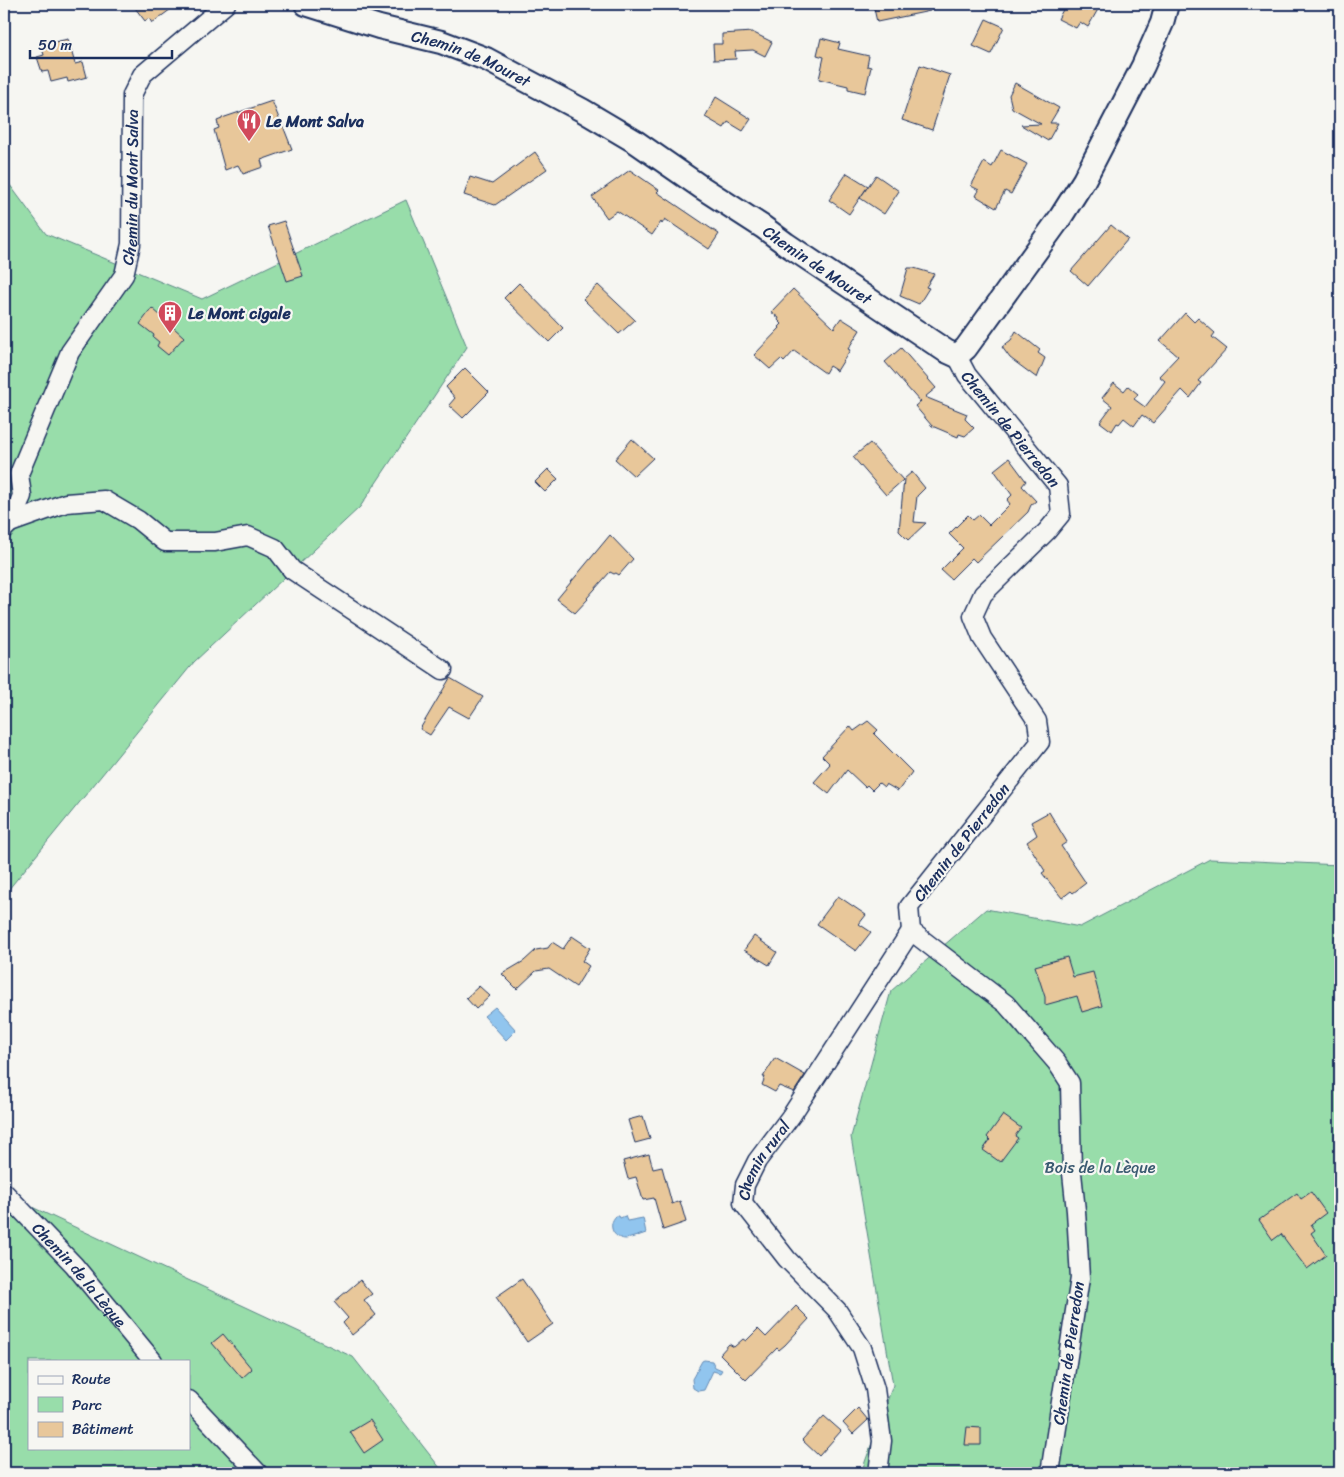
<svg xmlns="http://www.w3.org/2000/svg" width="1344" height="1477" viewBox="0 0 1344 1477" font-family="Sriracha,sans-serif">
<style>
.green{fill:#98ddaa;stroke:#5a8684;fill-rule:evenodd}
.water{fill:#91c5ee;stroke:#6289b4}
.building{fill:#e8c79a;stroke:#1b2f5e}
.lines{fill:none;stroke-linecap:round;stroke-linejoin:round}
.minor-casing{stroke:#1b2f5e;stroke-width:21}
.tertiary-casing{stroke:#1b2f5e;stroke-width:26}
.minor{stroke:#f6f6f2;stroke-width:18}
.tertiary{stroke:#f6f6f2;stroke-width:22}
.labels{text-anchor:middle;stroke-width:4.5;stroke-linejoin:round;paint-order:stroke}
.street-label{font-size:16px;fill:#1b2f5e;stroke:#f6f6f2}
.poi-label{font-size:16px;font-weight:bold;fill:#1b2f5e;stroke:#f6f6f2;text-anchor:start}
.park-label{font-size:16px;fill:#3a5a71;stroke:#f6f6f2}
</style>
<rect width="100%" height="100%" fill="#f6f6f2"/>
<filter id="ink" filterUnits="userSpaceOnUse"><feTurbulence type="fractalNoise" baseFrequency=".02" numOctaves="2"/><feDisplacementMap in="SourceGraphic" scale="10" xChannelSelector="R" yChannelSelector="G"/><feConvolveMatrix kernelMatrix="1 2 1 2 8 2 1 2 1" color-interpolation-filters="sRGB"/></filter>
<g filter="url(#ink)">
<!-- green -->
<g class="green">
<polygon points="4,177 46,234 202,299 406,200 467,347 360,507 194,662 4,895"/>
<polygon points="1210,859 1340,865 1340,1473 861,1473 893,1385 851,1137 891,991 986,909 1080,927"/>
<path d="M 4,1194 L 353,1357 L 444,1473 L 4,1473 ZM 29,1361 L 189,1361 L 189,1448 L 29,1448 Z"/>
</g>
<!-- water -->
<g class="water">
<polygon points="495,1007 516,1030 506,1040 484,1016"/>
<path d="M 616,1216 L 619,1216 L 620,1218 L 625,1216 L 627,1221 L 643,1218 L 646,1233 C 640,1235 632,1238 626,1239 C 613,1239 607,1225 616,1216 Z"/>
<polygon points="704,1360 712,1361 715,1367 722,1370 720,1373 713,1371 704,1390 698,1391 693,1388 692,1379 702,1361"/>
</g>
<!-- building -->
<g class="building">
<polygon points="132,4 178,4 152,23 149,18 145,21"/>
<polygon points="873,4 929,4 930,11 877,22"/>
<polygon points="1066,4 1101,4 1088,27 1080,22 1076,28 1058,19"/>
<polygon points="986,19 1004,27 991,54 973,46"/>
<polygon points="752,32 772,42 765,56 753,50 735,51 736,59 714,60 713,44 722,44 722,34"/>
<polygon points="821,38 840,43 838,49 869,56 867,66 871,67 865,93 848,89 848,86 819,79 824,57 817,55"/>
<polygon points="68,39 75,64 83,62 87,77 68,82 67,78 51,82 48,71 42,72 37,57 44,55 41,45"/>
<polygon points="920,65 950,75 932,130 902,120"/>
<polygon points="1015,83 1059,108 1050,123 1058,123 1048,141 1021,125 1041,124 1012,108 1009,95"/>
<polygon points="716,97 751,119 743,131 728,122 724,128 705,117"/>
<polygon points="272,101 280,121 281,121 292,149 261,160 263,167 243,174 238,165 225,170 214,130 219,128 217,121 222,119 222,118"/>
<polygon points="1001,150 1027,164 1011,194 1005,191 996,208 976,196 979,190 971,186 984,162 992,167"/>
<polygon points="535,152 547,169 495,205 464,195 470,177 492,184"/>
<polygon points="630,170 659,190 657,192 719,234 709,249 665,219 662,224 661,222 652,235 617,211 607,218 592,197"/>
<polygon points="847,173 868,186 849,214 829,200"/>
<polygon points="876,175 899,191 884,214 860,198"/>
<polygon points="284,221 303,276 287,281 268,226"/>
<polygon points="1111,225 1128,239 1088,286 1071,271"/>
<polygon points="908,268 914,268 934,274 926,287 929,288 919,304 900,296"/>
<polygon points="519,283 563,328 549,342 504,298"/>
<polygon points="598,285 635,320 619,334 583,299"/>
<polygon points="793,289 834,328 841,318 860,330 848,349 850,350 837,371 829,366 825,373 794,351 784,362 781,359 770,369 754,355 780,328 779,327 782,324 778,320 779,318 771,312"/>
<polygon points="152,308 184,337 168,355 157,346 159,342 153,337 154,335 140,324"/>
<polygon points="1185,313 1194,322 1198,318 1215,333 1212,337 1227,349 1198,381 1201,383 1190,398 1182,390 1153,423 1142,415 1134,426 1124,418 1119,424 1117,423 1112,431 1100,422 1112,406 1102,398 1114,383 1124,391 1128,386 1138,394 1134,399 1145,407 1165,381 1159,376 1178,356 1160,341"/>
<polygon points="1016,331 1040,350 1038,353 1045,358 1037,378 1010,358 1002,347 1011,340"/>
<polygon points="901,348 936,388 925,397 967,414 965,419 974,428 965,436 959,434 958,437 932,426 915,406 921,401 920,402 885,362"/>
<polygon points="465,368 489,392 463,418 449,405 455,398 446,387"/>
<polygon points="632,439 653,458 634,476 615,459"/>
<polygon points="870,443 903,480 886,495 853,457"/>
<polygon points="1009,458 1026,481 1022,486 1036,501 1031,505 1028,512 976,562 972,558 951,579 941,570 963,548 949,534 968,515 973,520 979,515 989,525 1010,504 1007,500 1012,495 994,470"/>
<polygon points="548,469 558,479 545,492 535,482"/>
<polygon points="912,472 925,488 917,496 914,522 926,523 908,540 899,531 904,479"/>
<polygon points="610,535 633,559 619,575 616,573 614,574 610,572 587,598 588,599 575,613 557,599"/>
<polygon points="450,678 483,697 469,718 449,707 430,735 420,729"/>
<polygon points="868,721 878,730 874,734 912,772 898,791 886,784 884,787 879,783 872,790 867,785 865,787 847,770 829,794 814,782 830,764 822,756 850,726 854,731"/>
<polygon points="1049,812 1067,842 1061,846 1086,883 1073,893 1071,891 1062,898 1042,873 1045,871 1027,842 1037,835 1031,822"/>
<polygon points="838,896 866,915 859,924 871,932 856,951 817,924"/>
<polygon points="572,936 590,948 582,961 589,966 576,987 549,969 536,971 517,989 502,974 524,961 536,950 548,948 552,942 563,949"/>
<polygon points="754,936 777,952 769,965 744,950"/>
<polygon points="1067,957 1073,977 1093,972 1102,1006 1082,1012 1077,996 1045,1005 1045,997 1035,966"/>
<polygon points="479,986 490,996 476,1009 466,998"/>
<polygon points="775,1058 805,1075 794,1092 779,1086 775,1092 762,1085 765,1077 763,1077"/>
<polygon points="1003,1115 1021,1128 1015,1136 1018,1138 1000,1162 983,1150 990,1140 987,1137"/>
<polygon points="643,1116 650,1139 635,1143 628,1120"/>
<polygon points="649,1154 653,1169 662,1167 672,1204 680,1201 686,1222 663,1230 654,1198 643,1200 636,1177 628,1179 623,1161"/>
<polygon points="1311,1192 1326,1213 1311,1224 1315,1230 1311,1233 1326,1255 1307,1269 1281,1234 1273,1240 1259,1220 1297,1193 1301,1199"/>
<polygon points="522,1279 553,1324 527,1342 496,1297"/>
<polygon points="360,1280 372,1294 364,1300 376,1315 352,1335 343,1323 348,1318 334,1302"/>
<polygon points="796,1306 809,1319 785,1345 779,1350 777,1348 746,1380 720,1354 729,1344 734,1347 743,1339 746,1341 758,1329 766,1337"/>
<polygon points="223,1334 252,1369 242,1378 212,1343"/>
<polygon points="858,1408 868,1420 853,1434 843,1423"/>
<polygon points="824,1416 841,1431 819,1456 802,1440"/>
<polygon points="370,1420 383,1440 364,1453 350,1432"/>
<polygon points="967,1427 981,1428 981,1445 965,1445"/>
</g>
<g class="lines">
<defs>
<g id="minor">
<path id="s1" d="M 957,356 L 967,375 L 1058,486 L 1061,514 L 1047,531 L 983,594 L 973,616 L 982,638 L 1037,721 L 1040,742 L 909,907 L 911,931 L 1006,1004 L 1057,1063 L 1070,1083 L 1072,1173 L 1076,1211 L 1080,1278 L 1050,1473"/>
<polyline points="10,523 66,503 104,500 138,520 165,542 215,542 248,536 275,548 292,570 443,670"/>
<path id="s2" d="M 4,529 L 10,523 L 22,496 L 19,474 L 70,352 L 124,275 L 131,244 L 132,95 L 142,75 L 226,4"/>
<path id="s3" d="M 4,1192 L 74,1265 L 153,1361"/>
<polyline points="189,1400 258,1473"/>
<path id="s4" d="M 878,1473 L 882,1441 L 875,1389 L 862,1348 L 837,1310 L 787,1259 L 743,1203 L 745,1185 L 757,1161 L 791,1116 L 911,931"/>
</g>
<g id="tertiary">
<path id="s5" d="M 306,4 L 379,27 L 441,42 L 486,59 L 582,110 L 636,142 L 701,187 L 763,227 L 786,244 L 946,351 L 957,356 L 966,348 L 1060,218 L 1084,180 L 1143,66 L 1162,23 L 1167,4"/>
</g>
</defs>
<!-- minor casing -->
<use href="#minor" class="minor-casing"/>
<!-- tertiary casing -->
<use href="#tertiary" class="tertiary-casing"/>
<!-- minor -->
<use href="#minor" class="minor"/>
<!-- tertiary -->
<use href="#tertiary" class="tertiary"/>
</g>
</g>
<!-- icons -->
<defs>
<symbol id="restaurant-pin" viewBox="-11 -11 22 30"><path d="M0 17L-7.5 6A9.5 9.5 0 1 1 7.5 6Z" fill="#d1495b" stroke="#f6f6f2"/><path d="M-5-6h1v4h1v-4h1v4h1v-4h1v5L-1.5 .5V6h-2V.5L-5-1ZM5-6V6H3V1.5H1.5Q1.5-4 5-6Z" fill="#fff"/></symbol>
<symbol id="building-pin" viewBox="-11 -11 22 30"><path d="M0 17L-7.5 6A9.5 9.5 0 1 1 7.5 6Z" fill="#d1495b" stroke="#f6f6f2"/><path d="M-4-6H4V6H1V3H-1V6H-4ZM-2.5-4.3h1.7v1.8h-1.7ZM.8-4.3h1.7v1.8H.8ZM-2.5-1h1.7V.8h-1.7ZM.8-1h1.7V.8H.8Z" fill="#fff"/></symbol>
</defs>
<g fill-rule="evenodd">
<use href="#restaurant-pin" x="235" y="107" width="28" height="38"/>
<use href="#building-pin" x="156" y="299" width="28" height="38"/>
</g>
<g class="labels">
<!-- street labels -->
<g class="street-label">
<text dy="6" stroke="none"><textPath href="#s5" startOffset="174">Chemin de Mouret</textPath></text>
<text dy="6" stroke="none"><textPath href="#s2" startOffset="375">Chemin du Mont Salva</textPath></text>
<text dy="6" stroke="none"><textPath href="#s5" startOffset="579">Chemin de Mouret</textPath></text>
<text dy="6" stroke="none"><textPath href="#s1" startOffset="91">Chemin de Pierredon</textPath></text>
<text transform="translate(961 842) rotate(-52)" y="6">Chemin de Pierredon</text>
<text dy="6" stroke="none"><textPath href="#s4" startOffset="364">Chemin rural</textPath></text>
<text dy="6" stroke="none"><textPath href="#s3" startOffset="112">Chemin de la Lèque</textPath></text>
<text transform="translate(1068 1353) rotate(-82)" y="6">Chemin de Pierredon</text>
</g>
<!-- poi labels -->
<g class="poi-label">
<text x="266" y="127">Le Mont Salva</text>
<text x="188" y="319">Le Mont cigale</text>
</g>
<!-- park labels -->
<g class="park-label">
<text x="1100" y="1173">Bois de la Lèque</text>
</g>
</g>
<!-- margin -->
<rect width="1344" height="1477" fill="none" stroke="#f6f6f2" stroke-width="20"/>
<rect x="10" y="10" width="1324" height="1457" fill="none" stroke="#1b2f5e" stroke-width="2" filter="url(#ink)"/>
<!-- legend -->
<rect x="28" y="1360" width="162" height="90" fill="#f6f6f2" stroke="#9ea6b7"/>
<rect x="38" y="1376" width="25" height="8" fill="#f6f6f2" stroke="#9ea6b7"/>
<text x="72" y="1384" font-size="15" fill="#1b2f5e">Route</text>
<rect x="38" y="1397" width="25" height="15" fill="#98ddaa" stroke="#9ea6b7"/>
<text x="72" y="1410" font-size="15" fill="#1b2f5e">Parc</text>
<rect x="38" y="1422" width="25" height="15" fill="#e8c79a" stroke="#9ea6b7"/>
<text x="72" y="1434" font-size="15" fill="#1b2f5e">Bâtiment</text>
<!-- scale -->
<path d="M30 50v8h142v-8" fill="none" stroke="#1b2f5e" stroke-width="2.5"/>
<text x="38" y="50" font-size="15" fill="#1b2f5e" stroke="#f6f6f2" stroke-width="4" paint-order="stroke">50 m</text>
</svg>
